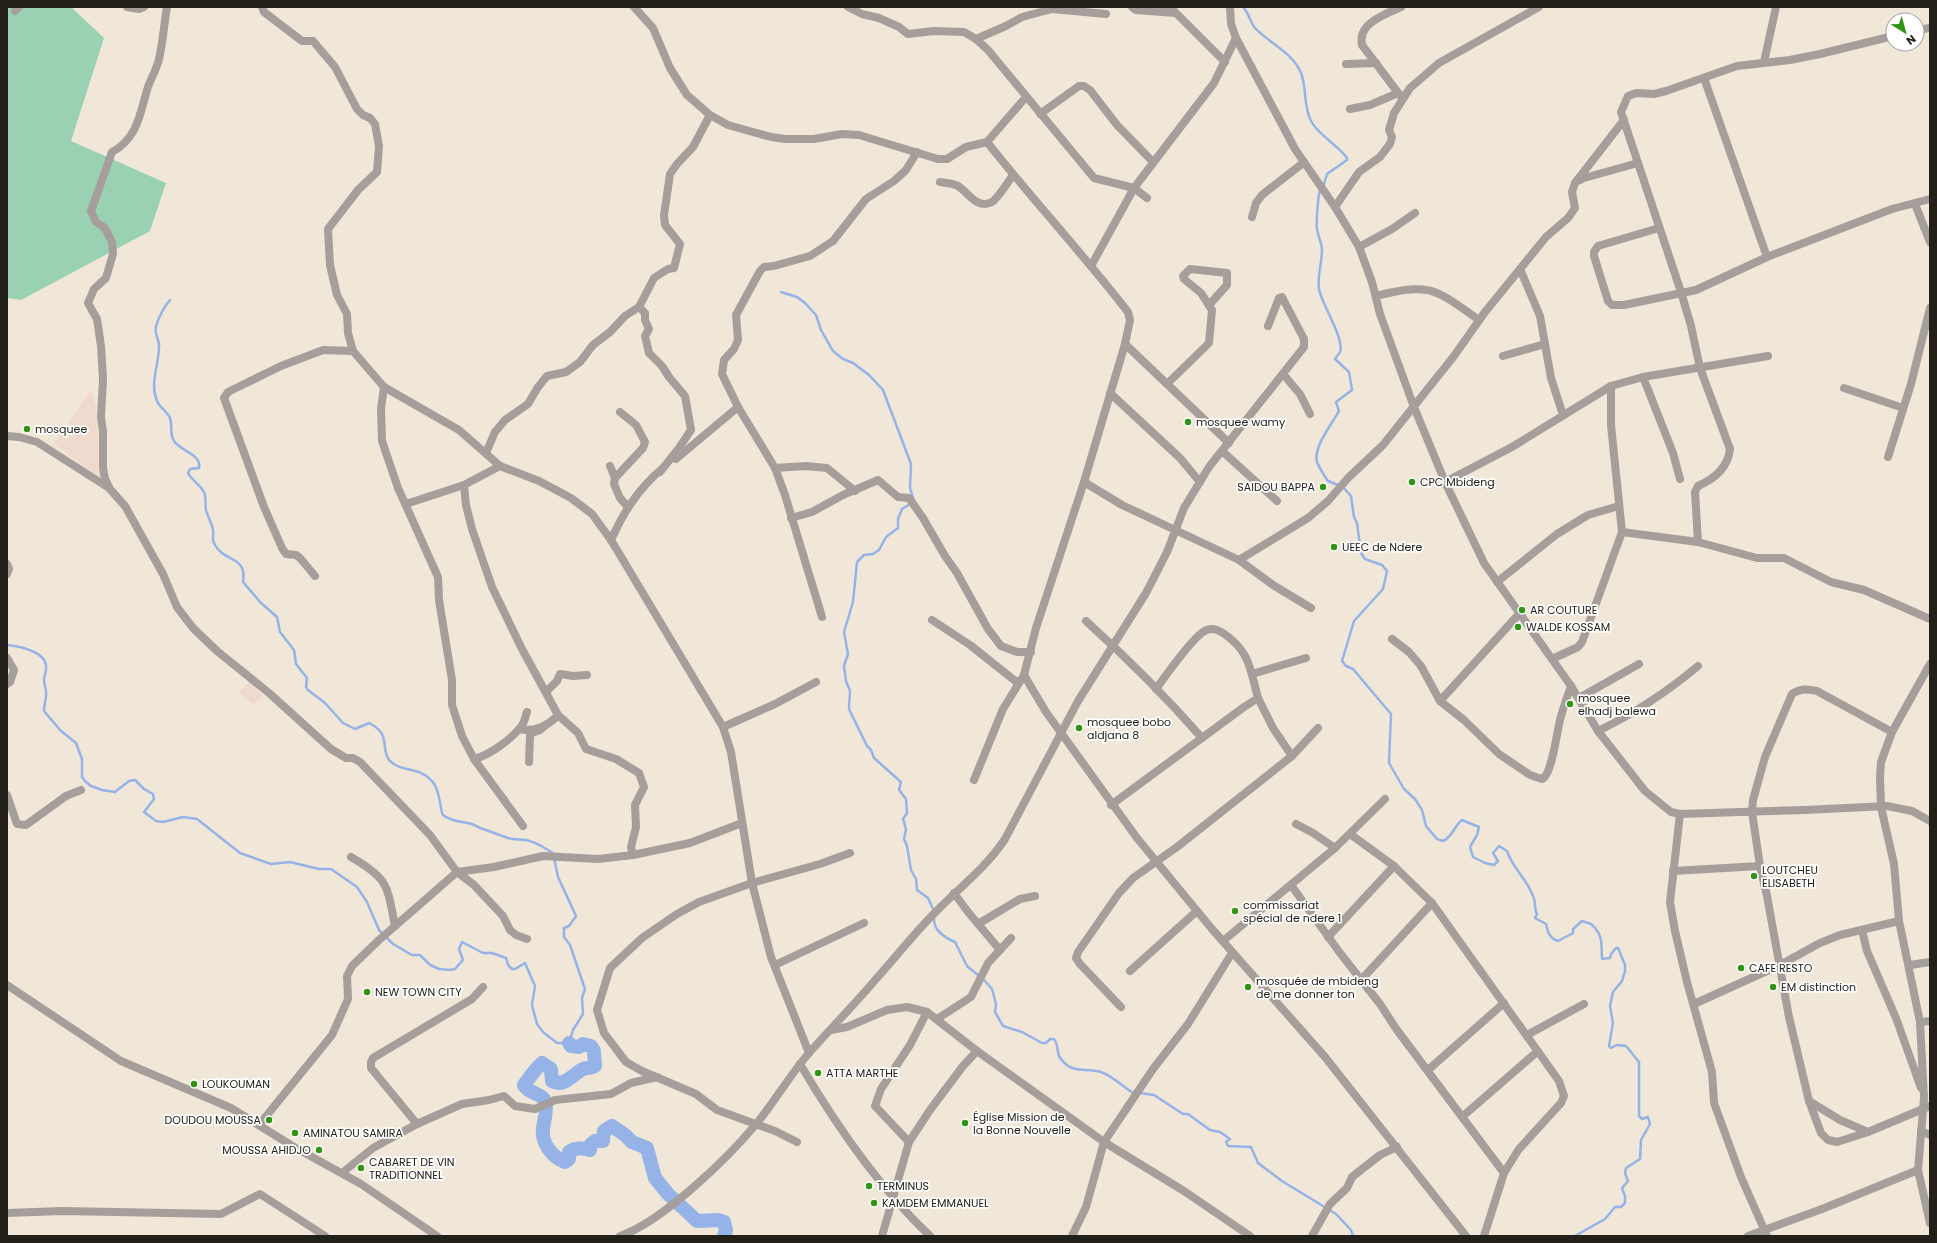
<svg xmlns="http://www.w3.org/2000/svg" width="1937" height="1243" viewBox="0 0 1937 1243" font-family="Poppins,sans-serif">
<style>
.education{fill:#f0d9cd}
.green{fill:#99d1b2}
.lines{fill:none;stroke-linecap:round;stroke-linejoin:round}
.stream{stroke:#95b3e6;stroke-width:2.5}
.river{stroke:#95b3e6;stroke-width:14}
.minor{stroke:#a59e9a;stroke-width:8}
.poi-dot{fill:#329415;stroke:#fff;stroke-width:1.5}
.labels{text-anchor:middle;stroke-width:3.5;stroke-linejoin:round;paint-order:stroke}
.poi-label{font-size:11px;fill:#23201a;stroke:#fff;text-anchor:start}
</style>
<rect width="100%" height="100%" fill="#f0e7d8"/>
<!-- education -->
<g class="education">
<polygon points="91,389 96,407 101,478 54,444"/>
<polygon points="249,682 263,696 253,705 239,692"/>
</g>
<!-- green -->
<polygon class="green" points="7,7 71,7 104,38 71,141 166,183 150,231 21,300 7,298"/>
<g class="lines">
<!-- stream -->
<g class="stream">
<path d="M 1243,7 C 1249,13 1250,22 1255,28 C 1269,43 1293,53 1301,73 C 1307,87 1303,106 1311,121 C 1319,136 1337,144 1347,158 L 1347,160 L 1327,174 L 1323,187"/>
<path d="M 1320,190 C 1318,196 1316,224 1317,229 C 1318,236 1322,244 1322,250 C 1322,264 1317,275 1319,289 C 1321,303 1345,339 1340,352 C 1339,354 1336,357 1335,359 L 1349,372 L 1352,390 L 1336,402 L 1339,411 C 1332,424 1313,447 1317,462 C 1319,468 1324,475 1328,481 L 1343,487 L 1351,496 L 1354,517 L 1357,523 L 1361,553 L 1365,559 L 1382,565 L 1387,571 L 1383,589 L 1354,621 L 1342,661 L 1346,666 L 1353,669 L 1391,714 L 1389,763 L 1404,789 L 1415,799 L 1422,810 L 1426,826 L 1437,839 L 1443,841 C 1452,838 1454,826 1462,820 L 1479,827 L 1477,835 L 1470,847 L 1473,857 L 1485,863 L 1494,865 L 1498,861 L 1493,853 L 1499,846 L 1507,851 C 1513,869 1527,879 1533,896 C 1536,902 1534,909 1537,914 L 1535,918 L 1546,924 C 1548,932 1549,938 1558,941 L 1573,933 L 1573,929 L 1582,921 L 1591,924 C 1604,935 1601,945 1602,959 L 1610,958 L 1611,954 L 1616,948 L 1618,948 L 1625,965 L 1625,971 L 1622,981 L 1613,992 L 1610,1006 L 1613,1023 L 1609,1046 L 1611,1048 L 1617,1045 L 1626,1046 L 1639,1062 L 1639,1116 L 1642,1119 L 1648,1117 L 1650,1124 L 1641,1140 L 1640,1159 L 1626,1168 L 1625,1173 L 1628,1181 L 1622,1188 L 1625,1196 L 1625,1203 L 1621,1207 L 1615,1207 L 1605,1219 L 1575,1236"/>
<polyline points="781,292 797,297 805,303 816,315 821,330 833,351 843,359 853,363 869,375 883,390 911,464 910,488 914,501"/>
<path d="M 170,300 C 164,307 159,317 156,326 C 154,332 158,338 159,344 C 160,363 149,382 157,401 C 159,407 167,411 170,418 C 173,426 169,434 174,441 C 180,451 202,454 199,468 L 190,469 L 188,473 C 192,481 203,486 205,495 C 206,500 205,505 206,510 C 208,517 212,524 213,530 C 214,536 211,539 215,545 C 225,563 247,555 243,582 L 260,602 L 277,617 L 280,632 L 294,650 L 296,664 L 307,678 L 306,687 L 308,690 L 325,703 L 343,723 L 355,729 L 369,723 C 393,735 379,749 390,761 C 402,773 417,765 432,781 C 441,790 440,812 443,815 C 451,822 462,821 472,824 C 475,825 479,828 483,829 C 491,832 500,835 508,838 C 514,840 520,839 526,840 C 537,842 544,848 553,853"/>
<polyline points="910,504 902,509 898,519 898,528 886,537 879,550 873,554 864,555 857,562 853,602 844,632 848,654 844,666 846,681 850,691 849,709 867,746 871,750 874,758 901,782 899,790 906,799 907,813 903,819 906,829 904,839 907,846 911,870 916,879 917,890 928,898 934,911"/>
<path d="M 7,645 C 18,646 44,651 46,665 C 47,672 44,675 44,680 C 44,685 47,690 46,695 C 46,700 44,705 44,711 L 60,730 L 76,743 L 82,759 L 82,777 L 85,781 L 91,786 L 102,790 L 115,792 L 129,781 L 135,780 L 144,789 L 153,794 L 154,799 L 144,812 L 156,821 L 163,822 L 183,817 L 197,819 L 240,853 L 271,864 L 290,862 L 319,869 L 331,869 L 357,887 L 367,902 L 379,930 L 393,944 L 412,955 L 420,955 L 430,965 L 439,969 L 450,970 L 455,969 L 463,960 L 459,949 L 462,942 L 483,953 L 492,953 L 506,958 L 508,965 L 512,969 L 515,969 L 525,963 L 535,986 L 532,1005 L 537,1024 L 543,1032 L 557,1043 L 569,1043 L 573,1030 L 583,1014 L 582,998 L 585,989 L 570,945 L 564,937 L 564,928 L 569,926 L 576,916 L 558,877 L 554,858"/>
<path d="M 934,918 C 933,930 945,938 955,942 L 967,966 L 985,981 L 992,989 L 996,1004 L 995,1012 L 1003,1026 L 1022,1032 L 1042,1043 L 1046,1043 L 1050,1039 L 1054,1039 C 1059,1045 1056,1054 1061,1059 C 1073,1075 1086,1067 1101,1072 C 1113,1076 1124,1088 1135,1094"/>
<polyline points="1140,1093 1154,1095 1183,1114 1188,1114 1210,1130 1220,1132 1230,1139 1226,1142 1228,1146 1251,1147 1258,1163 1282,1181 1336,1214 1351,1230 1353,1236"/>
</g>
<!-- river -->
<path class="river" d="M 569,1043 L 571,1046 L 579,1047 L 583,1044 L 591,1046 L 594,1051 L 595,1066 C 591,1069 587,1067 583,1069 C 573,1074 564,1088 552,1081 L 551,1069 L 542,1063 C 535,1069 530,1077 524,1085 C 529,1094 543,1094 545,1101 C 548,1110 544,1120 543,1128 C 541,1143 552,1157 565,1162 L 569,1159 L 569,1152 C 576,1147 582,1148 590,1150 L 591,1144 L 595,1141 L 603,1141 L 604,1131 L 612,1126 L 625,1135 L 632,1142 L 647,1148 L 655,1178 L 668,1194 L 697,1221 L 718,1220 L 724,1222 L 726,1230 L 724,1236"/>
<!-- minor -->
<g class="minor">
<polyline points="127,7 139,9 144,7"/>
<polyline points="262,7 264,12 302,41 313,41 335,67 357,109 363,115 370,118 375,124 379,146 377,172 358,190 328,229 330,265 337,295 347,314 348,333 353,351"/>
<path d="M 634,7 L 653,28 L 670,68 L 687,95 L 710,115 L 728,125 L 771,137 L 785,139 L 814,139 L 842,134 L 859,135 L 938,159 L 947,159 L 966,147 L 987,142 C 1033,200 1083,254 1128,312 L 1130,320 L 1125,344 L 1084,482 L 1036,628 L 1024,675 L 1046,712 L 1137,838 L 1212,929 L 1325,1057 L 1466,1236"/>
<polyline points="848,7 862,14 879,18 899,27 908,34 934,31 964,32 976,39 988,50 1094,178 1134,188 1147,198"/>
<polyline points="1132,7 1136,10 1175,13"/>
<polyline points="1170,7 1225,62"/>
<polyline points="1230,7 1231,24 1236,38 1295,149 1335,207 1359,247 1372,282 1380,314 1414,407 1445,482 1484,563 1571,686 1598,731 1645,791 1671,812 1680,814 1805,810 1887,806 1912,811 1930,821"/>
<path d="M 1401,7 C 1385,14 1357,24 1362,45 L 1402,98"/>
<polyline points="15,11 19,7"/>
<polyline points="1917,30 1930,28"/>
<polyline points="976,39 1006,26 1022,17 1052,9 1106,14"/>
<polyline points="1764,62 1776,7"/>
<polyline points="1346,64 1376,63"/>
<polyline points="1704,78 1767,257"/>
<polyline points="1350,109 1370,105 1398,93"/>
<polyline points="1040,114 1079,86 1084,86 1090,90 1117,125 1153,162"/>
<polyline points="987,142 1026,97"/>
<path d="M 940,182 C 945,183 953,183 958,186 C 968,192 977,210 992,202 C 998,198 1008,182 1013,175"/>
<polyline points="1576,182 1584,178 1638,163"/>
<polyline points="1915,204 1930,242"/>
<polyline points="1335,207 1359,172 1380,157 1390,144 1392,137 1389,130 1394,113 1410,88 1439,63 1539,7"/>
<polyline points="1252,217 1256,203 1262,195 1303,163"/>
<polyline points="1659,228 1598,246 1594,252 1594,256 1608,301 1612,305 1624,305 1696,290 1767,257 1892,209 1930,199"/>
<polyline points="1359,247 1392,229 1415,213"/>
<polyline points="1091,266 1134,188 1214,83 1236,38"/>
<polyline points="1520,269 1540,316 1551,378 1563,415"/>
<path d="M 1376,296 C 1430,282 1435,289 1479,320"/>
<polyline points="639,307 645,313 645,320 649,329 645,336 649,353 662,366 669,377 685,396 691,430 679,448 660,472"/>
<polyline points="1125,344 1229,443"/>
<polyline points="353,351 384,387 459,430 500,466 539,481 571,498 592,514 611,540 723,727 731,752 752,883 820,864 850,853"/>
<polyline points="1503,356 1545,344"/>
<polyline points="1283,374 1300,394 1310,414"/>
<polyline points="1643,377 1673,453 1680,479"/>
<polyline points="1167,384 1209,343 1212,310 1201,293 1184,279 1183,276 1190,269 1227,273 1227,285 1209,305"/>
<polyline points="1611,386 1611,425 1622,532 1698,542 1757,558 1784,558 1831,582 1864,590 1930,619"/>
<polyline points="384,387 381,409 382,441 398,488 438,577 439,600 452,680 452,705 462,736 474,759 523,826"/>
<polyline points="1844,388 1903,408"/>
<polyline points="1110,393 1180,458 1200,482"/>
<polyline points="7,436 19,437 37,442 109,488 125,506 163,574 177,607 193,628 217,651 269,693 331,749 346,758 353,758 360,762 430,835 457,872 474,885 503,916 510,930 516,935 527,939"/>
<polyline points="1222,451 1277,501"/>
<polyline points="486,453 495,432 505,420 528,404 538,387 547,376 566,372 580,362 593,345 610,332 625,316 639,307 654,278 668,269 674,268 680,244 665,225 664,215 670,174 677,164 693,147 710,115"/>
<polyline points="1888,457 1911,384 1930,308"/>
<polyline points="676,459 738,407"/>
<polyline points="500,466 464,485 466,505 472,529 492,587 522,649 558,715 578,733 586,749 616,759 639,773 644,787 635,805 636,827 631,847 633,855"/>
<polyline points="610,466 615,478 614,484 620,498 628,507"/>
<polyline points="775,468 806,466 827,468 855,491"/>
<polyline points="615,478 643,448 645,442 636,425 620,412"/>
<polyline points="1084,482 1122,505 1239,560 1273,585 1311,608"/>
<polyline points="1445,482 1512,447 1611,386 1643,377 1768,356"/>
<path d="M 109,487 L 105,479 L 103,468 L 103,432 L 101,417 L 103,379 L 101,346 L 97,319 L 88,303 L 94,289 L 106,278 L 113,254 L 112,242 L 105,228 L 96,222 L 91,211 L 112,152 C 137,139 140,114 147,90 C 150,80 157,69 159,59 C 163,42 164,24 167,7"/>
<polyline points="406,504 464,485"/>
<polyline points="791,518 812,512 843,495 878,480 898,497 909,498 923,518 945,556 957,573 988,629 1001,646 1017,652 1031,652"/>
<path d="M 611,540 C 624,511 639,488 663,468"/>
<path d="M 1698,542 L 1695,492 L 1698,486 C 1714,479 1728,468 1730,449 L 1700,368 L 1691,326 L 1681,292 L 1621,112 L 1628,96 L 1636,93 L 1654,94 L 1666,91 L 1737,66 L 1790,60 L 1820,54 L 1893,36"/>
<polyline points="1239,560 1308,518 1328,501 1348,478 1383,445 1454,356 1485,312 1546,237 1568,218 1575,208 1572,192 1575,183 1624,120"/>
<polyline points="7,564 9,569 7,574"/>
<polyline points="315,576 300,558 296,555 286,554 282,548 264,507 224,398 228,392 281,366 323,350 353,351"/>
<polyline points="1497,582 1557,534 1588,515 1619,506"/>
<polyline points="822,617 785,495 775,468 738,407 722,374 724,360 734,349 738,340 736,315 760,271 764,267 774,266 810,256 833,241 866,199 894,181 906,170 917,152"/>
<polyline points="932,620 970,645 1018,683"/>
<path d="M 1086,621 C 1127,658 1166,697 1202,738"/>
<path d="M 1392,639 L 1409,652 L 1421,666 L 1440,701 L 1464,720 L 1499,754 L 1530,775 L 1542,779 C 1552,775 1557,731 1560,720 C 1563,708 1567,697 1571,686"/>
<polyline points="7,658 14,670 10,682 7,684"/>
<polyline points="1552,659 1578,647 1582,642 1622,532"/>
<polyline points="1930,664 1892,732 1881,762 1880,777 1881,807 1894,864 1899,921 1920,1022 1924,1098 1918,1170 1930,1223"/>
<polyline points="1252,674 1306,658"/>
<polyline points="546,692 557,681 560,674 573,676 587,675"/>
<polyline points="1258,698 1273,728 1292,756"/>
<polyline points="1579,698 1639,664"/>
<polyline points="1440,701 1519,614"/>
<polyline points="723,727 775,704 816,682"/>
<path d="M 519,729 C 534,733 549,725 558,715"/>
<path d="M 1598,731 C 1635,713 1667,692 1698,666"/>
<path d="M 1892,732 L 1817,691 C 1807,689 1801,688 1792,694 L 1765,757 L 1753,800 L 1752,812 L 1760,866 L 1767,896 L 1789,1017 L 1809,1101 L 1821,1133 L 1828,1140 L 1837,1142 L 1868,1132 L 1930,1106"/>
<path d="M 474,759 C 490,755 510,740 521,727 C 525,722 525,717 527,712"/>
<polyline points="529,762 530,736 532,733 540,730 546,725"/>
<polyline points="974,780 1003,709 1024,675"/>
<polyline points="7,795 17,824 26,825 66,796 81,790"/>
<path d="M 1111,805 L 1244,707 L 1258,698 C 1250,669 1250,651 1223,633 C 1217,629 1210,627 1203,632 C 1189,642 1167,674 1156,689"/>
<polyline points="1680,814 1670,902 1675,931 1687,982 1712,1072 1714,1103 1741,1177 1767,1236"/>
<polyline points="1296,824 1313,833 1335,848"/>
<polyline points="1350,834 1394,866 1432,903 1559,1081 1564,1096 1561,1103 1519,1149 1504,1173"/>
<path d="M 351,857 C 389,879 387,885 395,926"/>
<polyline points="1673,871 1760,866"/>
<polyline points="1291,885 1340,953 1380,1004 1397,1030 1504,1173 1484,1236"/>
<polyline points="954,893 968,912 1000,950"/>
<polyline points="978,924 1020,899 1035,896"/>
<polyline points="1862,930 1867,951 1896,1018 1921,1088"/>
<polyline points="1328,937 1394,866"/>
<polyline points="1223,941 1335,848 1385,799"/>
<polyline points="775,965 864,923"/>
<polyline points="1910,965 1930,962"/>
<polyline points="1130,971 1197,911"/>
<polyline points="1362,979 1432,903"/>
<polyline points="7,985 121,1061 231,1108 294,1147 361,1184 437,1236"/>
<polyline points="1694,1004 1780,965 1820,943 1840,935 1899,921"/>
<polyline points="1121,1007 1080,964 1076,958 1078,952 1119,893 1133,878 1177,847 1292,756 1318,728"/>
<polyline points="937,1019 971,997 988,963 1011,938"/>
<polyline points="1920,1022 1930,1021"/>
<polyline points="831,1030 847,1027 887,1010 907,1007 927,1012 977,1051 1104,1142 1184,1191 1250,1236"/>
<polyline points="1527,1035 1584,1004"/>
<path d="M 800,1064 C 836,1125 878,1187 930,1236"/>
<polyline points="1428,1070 1504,1003"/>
<polyline points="1809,1101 1840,1120 1868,1132"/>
<polyline points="1462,1117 1538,1051"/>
<polyline points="417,1124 371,1068 371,1062 373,1058 472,999 483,987"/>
<polyline points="259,1125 332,1035 348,999 347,976 352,966 379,940 457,872 494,867 543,856 598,859 633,855 690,843 742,823"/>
<polyline points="1921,1131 1930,1135"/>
<polyline points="797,1142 775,1131 717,1110 696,1094 642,1071 626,1062 604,1033 597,1010 610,968 642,938 677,914 699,902 752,883 771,957 809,1053"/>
<polyline points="909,1142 875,1106 881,1089 910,1045 927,1012"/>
<polyline points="342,1173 373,1148 417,1124 462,1104 489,1100 504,1096 515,1106 535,1109 555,1100 611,1094 631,1083 657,1077"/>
<polyline points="7,1213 62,1211 221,1214 260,1194 325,1236"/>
<path d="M 620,1236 C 662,1222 728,1158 757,1123 C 775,1101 790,1075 809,1053 C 831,1028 855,1004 876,979 C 893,960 909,940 926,922 C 951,894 984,871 1005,839 L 1078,701 L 1146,593 L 1167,552 L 1184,508 L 1209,467 L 1304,347 L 1304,339 L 1282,297 L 1279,298 L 1268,326"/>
<polyline points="882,1236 909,1142 930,1110 963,1066 977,1051"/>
<polyline points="1072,1236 1086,1207 1104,1142 1153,1069 1188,1024 1232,953"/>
<polyline points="1312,1236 1330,1204 1347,1188 1352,1177 1380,1155 1397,1147"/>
<polyline points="1748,1236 1822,1209 1918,1170"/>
</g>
</g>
<!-- markers -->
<g class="poi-dot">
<circle cx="1188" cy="422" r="4"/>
<circle cx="27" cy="429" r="4"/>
<circle cx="1412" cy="482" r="4"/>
<circle cx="1323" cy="487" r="4"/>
<circle cx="1334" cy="547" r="4"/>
<circle cx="1522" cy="610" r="4"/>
<circle cx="1518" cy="627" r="4"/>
<circle cx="1570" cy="704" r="4"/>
<circle cx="1079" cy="728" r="4"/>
<circle cx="1754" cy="876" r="4"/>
<circle cx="1235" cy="911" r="4"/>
<circle cx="1741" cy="968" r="4"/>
<circle cx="1248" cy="987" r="4"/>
<circle cx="1773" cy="987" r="4"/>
<circle cx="367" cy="992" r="4"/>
<circle cx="818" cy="1073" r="4"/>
<circle cx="194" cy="1084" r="4"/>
<circle cx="269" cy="1120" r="4"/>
<circle cx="965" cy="1123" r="4"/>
<circle cx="295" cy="1133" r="4"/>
<circle cx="319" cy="1150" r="4"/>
<circle cx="361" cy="1168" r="4"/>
<circle cx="869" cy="1186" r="4"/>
<circle cx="874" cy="1203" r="4"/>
</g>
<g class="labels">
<!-- poi labels -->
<g class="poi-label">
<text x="1196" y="426">mosquee wamy</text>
<text x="35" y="433">mosquee</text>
<text x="1420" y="486">CPC Mbideng</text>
<text x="1315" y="491" text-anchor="end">SAIDOU BAPPA</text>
<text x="1342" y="551">UEEC de Ndere</text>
<text x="1530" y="614">AR COUTURE</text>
<text x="1526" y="631">WALDE KOSSAM</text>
<text x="1578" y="702">mosquee<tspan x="1578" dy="13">elhadj balewa</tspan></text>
<text x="1087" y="726">mosquee bobo<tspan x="1087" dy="13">aldjana 8</tspan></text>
<text x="1762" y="874">LOUTCHEU<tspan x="1762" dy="13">ELISABETH</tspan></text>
<text x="1243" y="909">commissariat<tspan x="1243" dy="13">spécial de ndere 1</tspan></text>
<text x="1749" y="972">CAFE RESTO</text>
<text x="1256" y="985">mosquée de mbideng<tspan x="1256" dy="13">de me donner ton</tspan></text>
<text x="1781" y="991">EM distinction</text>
<text x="375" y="996">NEW TOWN CITY</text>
<text x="826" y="1077">ATTA MARTHE</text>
<text x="202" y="1088">LOUKOUMAN</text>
<text x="973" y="1121">Église Mission de<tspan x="973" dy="13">la Bonne Nouvelle</tspan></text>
<text x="261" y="1124" text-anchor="end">DOUDOU MOUSSA</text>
<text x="303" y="1137">AMINATOU SAMIRA</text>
<text x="311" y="1154" text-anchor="end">MOUSSA AHIDJO</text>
<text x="369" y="1166">CABARET DE VIN<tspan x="369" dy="13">TRADITIONNEL</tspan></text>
<text x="877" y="1190">TERMINUS</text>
<text x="882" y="1207">KAMDEM EMMANUEL</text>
</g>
</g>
<!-- border -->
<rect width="1937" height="1243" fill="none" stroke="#23201a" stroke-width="16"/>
<!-- north arrow -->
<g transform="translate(1905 32) rotate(143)"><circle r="19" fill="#ffffff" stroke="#a7a6a3"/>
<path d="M0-3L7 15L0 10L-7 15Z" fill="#329415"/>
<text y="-6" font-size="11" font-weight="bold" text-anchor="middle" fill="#23201a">N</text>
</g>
</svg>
